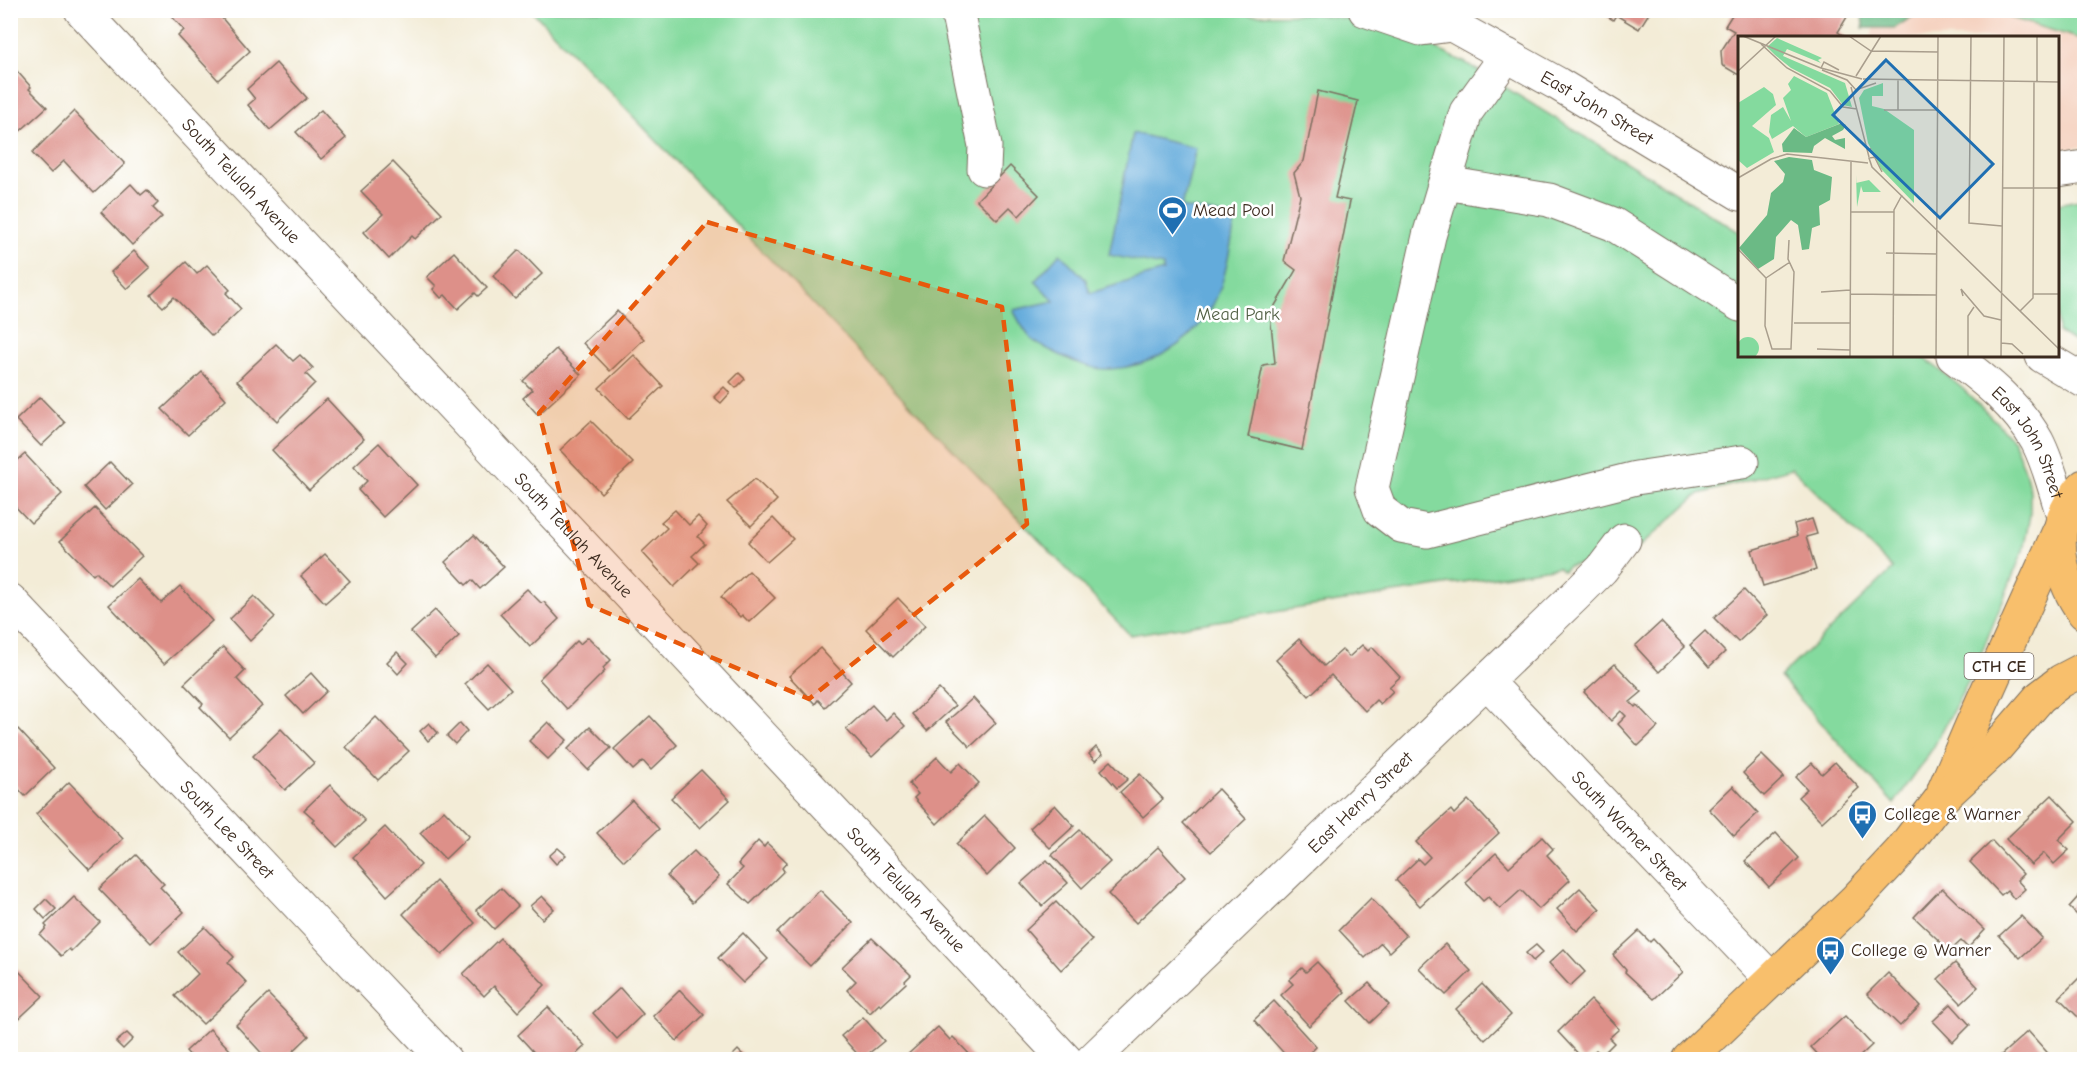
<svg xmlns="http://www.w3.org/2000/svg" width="2095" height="1070" viewBox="0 0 2095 1070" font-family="'Comic Neue',sans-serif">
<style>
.built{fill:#f5d3c1}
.green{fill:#84da9e;stroke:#60825e;stroke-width:1.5}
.forest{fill:#6bba85;stroke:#537252;stroke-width:1.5}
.water{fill:#64abdb;stroke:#506a7c;stroke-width:1.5}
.building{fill:#dd9089}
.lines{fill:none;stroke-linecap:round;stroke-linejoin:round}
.minor-casing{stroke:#7b6e5f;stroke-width:35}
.major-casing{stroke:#7b6e5f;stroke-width:35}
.minor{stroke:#fff;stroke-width:33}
.major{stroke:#f8bf6c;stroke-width:33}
.marked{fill:#e8590c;fill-opacity:0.2;stroke:#e8590c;stroke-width:4.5;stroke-dasharray:12 8;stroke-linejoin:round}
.labels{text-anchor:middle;stroke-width:5;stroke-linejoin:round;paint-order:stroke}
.shield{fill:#fff;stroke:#766a62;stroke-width:1.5}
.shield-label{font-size:16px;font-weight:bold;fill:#3b2a1e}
.street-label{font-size:18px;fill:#3b2a1e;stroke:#fff}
.poi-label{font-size:18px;fill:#3b2a1e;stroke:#fff;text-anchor:start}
.park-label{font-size:18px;fill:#515f44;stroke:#fff}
.inset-road{fill:none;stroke:#a99e8d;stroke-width:1.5}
.view{fill:#1f6fb2;fill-opacity:0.15;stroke:#1f6fb2;stroke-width:3}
.inset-edge{fill:none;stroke:#3b2a1e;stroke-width:3}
</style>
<rect width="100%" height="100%" fill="#fff"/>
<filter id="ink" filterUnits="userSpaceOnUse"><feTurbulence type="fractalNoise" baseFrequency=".0167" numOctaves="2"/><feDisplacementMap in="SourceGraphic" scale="12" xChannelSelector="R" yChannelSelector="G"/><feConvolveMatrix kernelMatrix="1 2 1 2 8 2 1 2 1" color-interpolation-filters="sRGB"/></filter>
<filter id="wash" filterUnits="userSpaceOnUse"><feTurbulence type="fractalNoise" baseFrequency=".008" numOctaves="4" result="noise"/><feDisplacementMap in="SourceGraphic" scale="24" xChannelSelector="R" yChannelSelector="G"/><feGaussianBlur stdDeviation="1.35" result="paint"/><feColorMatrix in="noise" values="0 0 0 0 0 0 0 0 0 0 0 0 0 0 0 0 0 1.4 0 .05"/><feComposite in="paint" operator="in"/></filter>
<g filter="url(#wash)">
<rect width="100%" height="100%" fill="#f3ecd7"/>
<!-- built -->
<polygon class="built" points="1877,11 2084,11 2084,147 2058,150 2058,38 1871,38"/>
<!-- green -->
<g class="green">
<polygon points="1229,10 1251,15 1311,14 1365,21 1415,39 1466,63 1739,232 1740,356 1922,356 1962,388 1999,425 2013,441 2024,467 2030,491 2030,515 2023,551 1974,671 1933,748 1894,804 1780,677 1893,569 1792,468 1699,494 1629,556 1568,566 1563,571 1558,567 1130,635 532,11"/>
<polygon points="1988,11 2084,11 2084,40"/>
<polygon points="2084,199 2084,347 2058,332 2058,204"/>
</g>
<!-- forest -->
<polygon class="forest" points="1862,11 1862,10 1921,11 1895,28 1863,28"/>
<!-- water -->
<path class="water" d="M 1133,133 L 1196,148 L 1182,207 L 1236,218 C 1229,250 1226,287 1207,315 C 1185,347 1149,367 1110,369 C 1092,370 1074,362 1058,354 C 1050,350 1040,346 1034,341 C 1024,333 1019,320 1013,310 L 1054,301 L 1035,281 L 1060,253 L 1086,280 L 1090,293 L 1163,271 L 1163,266 L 1109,255 Z"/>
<g id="blocks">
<!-- building -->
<g class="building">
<polygon points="166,10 215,10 250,51 218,80 178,36 184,30"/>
<polygon points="1598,10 1651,10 1639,29 1616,15 1613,20"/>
<polygon points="1735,10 1847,10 1850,12 1838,32 1847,38 1740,38 1740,74 1737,74 1722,65 1721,51 1734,31 1725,26"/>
<polygon points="276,63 307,98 270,130 248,105 255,99 247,89"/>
<polygon points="16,70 31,87 29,89 47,107 18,133 10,125 10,75"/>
<polygon points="1318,91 1358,101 1335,198 1350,201 1302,450 1248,437 1263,365 1275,363 1270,314 1296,270 1284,261 1300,196 1294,173 1304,161"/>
<polygon points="321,110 346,138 321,159 296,132"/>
<polygon points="74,111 125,164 94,193 64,161 51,173 32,153"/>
<polygon points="393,162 442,213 415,239 412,236 389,259 364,232 383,214 361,191"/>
<polygon points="1010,166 1039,195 1019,216 1010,207 997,220 977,200"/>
<polygon points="131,184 141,195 147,190 158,203 153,208 162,217 132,245 101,212"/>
<polygon points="519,250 542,274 515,299 493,276"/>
<polygon points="134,251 150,268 127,289 111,272"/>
<polygon points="454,252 487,288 478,296 475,293 458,309 445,295 441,298 433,289 436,286 427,277"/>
<polygon points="186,262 197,274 207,265 230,290 226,293 241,309 212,336 174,297 163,307 151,295"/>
<polygon points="617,311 644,339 610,371 583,343"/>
<polygon points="276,344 293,361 300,355 313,368 306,374 315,383 277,421 237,381"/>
<polygon points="556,349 581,375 538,415 523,398 532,390 523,381"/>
<polygon points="634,355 663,386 628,419 599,388"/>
<polygon points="202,372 226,399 188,435 162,409"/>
<polygon points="739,373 745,379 736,388 730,382"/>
<polygon points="724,387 730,393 721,403 714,397"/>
<polygon points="40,397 65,423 41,446 16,420"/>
<polygon points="327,399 364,439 309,490 272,450"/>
<polygon points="591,421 633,463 601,493 560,450"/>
<polygon points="379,443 417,485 383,517 358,490 367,481 354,466"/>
<polygon points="25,454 62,494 31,523 10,501 10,467"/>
<polygon points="110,462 132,485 105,510 84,487"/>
<polygon points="755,479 777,500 751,526 727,502"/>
<polygon points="95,508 142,556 110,586 96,572 93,575 60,541"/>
<polygon points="675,510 689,525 698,516 707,526 698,537 705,544 692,556 699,563 674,587 642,552 667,528 661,522"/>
<polygon points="773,518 793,539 767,562 748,542"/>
<polygon points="1812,519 1817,534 1806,537 1816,570 1763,586 1752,550 1797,536 1794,524"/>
<polygon points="474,535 504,567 480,589 472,580 466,585 445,562"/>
<polygon points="325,554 350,581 325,603 301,576"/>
<polygon points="749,571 775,598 749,622 742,615 740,617 721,597"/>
<polygon points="138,579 161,603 180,586 212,621 164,664 109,605"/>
<polygon points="527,589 541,603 544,602 559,619 530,647 500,614"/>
<polygon points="1744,590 1767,615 1738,642 1714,618"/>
<polygon points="254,596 275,617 250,641 230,619"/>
<polygon points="898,598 925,626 893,657 866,629"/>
<polygon points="435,610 459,636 435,658 411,632"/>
<polygon points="1661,622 1685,647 1659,672 1635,646"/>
<polygon points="1705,631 1725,652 1709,667 1690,645"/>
<polygon points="588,637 611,660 603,668 605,671 567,709 539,679 577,641 580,644"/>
<polygon points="1299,639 1324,666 1342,650 1349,657 1362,645 1368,651 1372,647 1400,677 1389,687 1393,691 1380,704 1376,700 1365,711 1331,675 1309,696 1276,660"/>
<polygon points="223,647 245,671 237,679 262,706 229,737 200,707 203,704 184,684"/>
<polygon points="820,648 851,682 825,707 818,700 815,704 789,676"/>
<polygon points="397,652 408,663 398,674 387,662"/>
<polygon points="487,663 511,689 489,709 465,684"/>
<polygon points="1615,664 1642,692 1630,702 1635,707 1637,705 1658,727 1638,746 1618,724 1626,716 1621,711 1611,721 1584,692"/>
<polygon points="311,673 327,691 303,714 286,696"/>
<polygon points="939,689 955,706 927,731 912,714"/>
<polygon points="973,698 996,723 970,747 946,722"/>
<polygon points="872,705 886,720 893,713 905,726 872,757 846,729"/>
<polygon points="650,716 677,745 651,770 643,761 633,770 614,749"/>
<polygon points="376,717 409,751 378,780 346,747"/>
<polygon points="548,722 567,740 548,759 529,741"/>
<polygon points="429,723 438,733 428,741 420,731"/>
<polygon points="460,723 467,731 455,744 447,736"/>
<polygon points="590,727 611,748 588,770 568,749"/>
<polygon points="18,729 54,768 25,796 10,780 10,736"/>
<polygon points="281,729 314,763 285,790 253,756"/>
<polygon points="1096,747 1103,754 1095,761 1089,754"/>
<polygon points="1762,755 1784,777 1764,796 1743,773"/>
<polygon points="937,757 951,772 960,763 979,783 937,824 914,798 918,794 909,784"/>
<polygon points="1111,761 1128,779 1117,788 1101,770"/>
<polygon points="1835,762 1859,788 1822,822 1798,797 1807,789 1796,777 1812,763 1822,774"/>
<polygon points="701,770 730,800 700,828 671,798"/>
<polygon points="1140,774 1163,799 1143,817 1120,792"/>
<polygon points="69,782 123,839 90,870 36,814"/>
<polygon points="330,785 365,821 337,847 312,821 314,819 304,810"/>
<polygon points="1733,786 1758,813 1734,836 1709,809"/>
<polygon points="1218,789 1246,819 1211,852 1183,823"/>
<polygon points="2052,795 2077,821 2058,840 2069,850 2054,864 2044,853 2031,865 2006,839"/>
<polygon points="632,800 659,829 624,861 597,833"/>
<polygon points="1468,800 1499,833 1420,906 1396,880 1418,859 1423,864 1430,857 1416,842 1451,810 1454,814"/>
<polygon points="1055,805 1074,826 1050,848 1030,828"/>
<polygon points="444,810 469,836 445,859 420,833"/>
<polygon points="985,816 1015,848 987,876 956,844"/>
<polygon points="385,827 421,865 387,896 353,857"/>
<polygon points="1080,830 1110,862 1082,888 1052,855"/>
<polygon points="1776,833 1799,858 1769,887 1745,861"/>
<polygon points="1542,837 1553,849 1547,855 1570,880 1539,909 1521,890 1500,909 1488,897 1483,901 1465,882 1496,853 1509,867"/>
<polygon points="758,841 764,847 767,843 787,862 782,868 784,871 750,904 728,884 743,868 738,864"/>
<polygon points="1992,841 2023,874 2017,880 2025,889 2014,899 2007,890 2001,895 1970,862"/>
<polygon points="1158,847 1185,877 1136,923 1108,894"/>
<polygon points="558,848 566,855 556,864 549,856"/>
<polygon points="694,851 719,877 692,903 667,876"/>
<polygon points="136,855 164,884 160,887 184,912 151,943 99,889"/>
<polygon points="1047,860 1068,883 1042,906 1021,883"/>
<polygon points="436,881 475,923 442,955 403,914"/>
<polygon points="501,888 518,906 494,929 476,910"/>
<polygon points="1580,888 1600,909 1577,931 1557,909"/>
<polygon points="1942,888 1985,930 1968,948 1961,941 1950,951 1914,917"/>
<polygon points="820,890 853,923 810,966 777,933"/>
<polygon points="542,896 554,909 542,919 530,906"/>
<polygon points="2079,896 2084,902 2084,922 2069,907"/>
<polygon points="74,897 100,922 71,951 69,949 61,956 40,935 47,927 45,925"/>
<polygon points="1371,898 1406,936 1389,952 1381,943 1365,958 1339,930"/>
<polygon points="46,899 56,909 45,919 36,909"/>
<polygon points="1056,902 1092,940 1061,970 1026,930"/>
<polygon points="2021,916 2042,938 2020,958 1999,936"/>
<polygon points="205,927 234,957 228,963 247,983 203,1024 175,996 198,974 178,952"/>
<polygon points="1639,931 1650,942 1653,939 1683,972 1654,999 1625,972 1626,970 1613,955"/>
<polygon points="743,933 768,959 743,983 718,958"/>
<polygon points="500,938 545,985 518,1012 494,986 484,996 463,974"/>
<polygon points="872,938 911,975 905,981 906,983 881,1006 879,1004 870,1013 847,990 856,981 842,967"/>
<polygon points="1445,944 1471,971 1446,995 1419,968"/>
<polygon points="1536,945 1543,952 1533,961 1526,953"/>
<polygon points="1564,949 1585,972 1570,986 1549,963"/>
<polygon points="10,962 43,996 10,1027"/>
<polygon points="1317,962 1345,992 1309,1026 1281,995 1293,984 1289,980 1302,968 1306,972"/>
<polygon points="1955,963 1978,987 1961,1003 1938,979"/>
<polygon points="1888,973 1920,1006 1900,1026 1867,994"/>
<polygon points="2084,973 2084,1021 2083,1022 2059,998"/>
<polygon points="1369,983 1389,1005 1370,1023 1349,1001"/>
<polygon points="1482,984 1511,1015 1485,1040 1456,1009"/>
<polygon points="620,988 643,1014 617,1039 593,1013"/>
<polygon points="680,990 704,1015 677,1041 653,1016"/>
<polygon points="268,994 309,1036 284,1060 268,1060 236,1025"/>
<polygon points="1591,1000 1619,1029 1609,1038 1614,1043 1602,1055 1596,1050 1584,1060 1558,1032"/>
<polygon points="1274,1001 1316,1047 1303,1060 1290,1060 1254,1020"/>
<polygon points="1951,1004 1970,1025 1953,1042 1933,1021"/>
<polygon points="548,1007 585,1046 570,1060 541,1060 518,1035"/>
<polygon points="1845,1016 1872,1045 1856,1060 1823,1060 1811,1047"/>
<polygon points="863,1017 884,1041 862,1059 841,1036"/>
<polygon points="938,1027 950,1040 953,1037 975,1060 909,1060 906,1056"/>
<polygon points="210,1029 230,1050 220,1060 194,1060 186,1051"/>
<polygon points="2028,1031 2054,1060 2004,1060 2000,1056"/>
<polygon points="127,1033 133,1039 123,1049 116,1042"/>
<polygon points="738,1050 745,1057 742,1060 735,1060 732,1056"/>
</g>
</g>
</g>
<g filter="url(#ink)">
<use href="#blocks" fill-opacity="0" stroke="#7b6e5f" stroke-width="1.5"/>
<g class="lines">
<defs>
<g id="minor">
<path id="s1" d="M 81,10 L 1066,1060"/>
<polyline points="957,10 985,146 984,169"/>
<polyline points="1365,10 1421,29 1452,25"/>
<path id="s2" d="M 1440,10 L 1452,25 L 1558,84 L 1740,194"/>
<polyline points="1507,55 1466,112 1429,236 1372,488 1380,510 1401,526 1427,531 1636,478 1742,462"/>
<polyline points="2058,171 2084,167"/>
<polyline points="1445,183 1549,200 1613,224 1740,305"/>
<path id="s3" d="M 1953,356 C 1985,380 2017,405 2037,441 C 2049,464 2055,491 2063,515"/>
<polyline points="2042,356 2084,381"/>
<path id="s4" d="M 10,600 L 445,1060"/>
<path id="s5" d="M 1487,682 L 1772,980"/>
<path id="s6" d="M 1092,1060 L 1575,596 L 1602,569 L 1624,540"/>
</g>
<g id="major">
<path d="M 2084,486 C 2078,491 2075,498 2070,504 C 2049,538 2062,583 2084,613"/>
<polyline points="1944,790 1971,727 2059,531"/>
<polyline points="1688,1060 1854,901 1901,851 1940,800 1996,748 2040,697 2061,681 2084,669"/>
</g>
</defs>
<!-- minor casing -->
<use href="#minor" class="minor-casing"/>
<!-- major casing -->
<use href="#major" class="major-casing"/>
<!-- minor -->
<use href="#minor" class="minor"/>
<!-- major -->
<use href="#major" class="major"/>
</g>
</g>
<!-- marked area -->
<path class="marked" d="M 707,222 L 1002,307 L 1027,524 L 809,699 L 589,605 L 539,413 Z"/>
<!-- icons -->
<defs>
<symbol id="stadium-pin" viewBox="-11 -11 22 30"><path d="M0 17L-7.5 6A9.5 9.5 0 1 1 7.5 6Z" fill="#1f6fb2" stroke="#fff"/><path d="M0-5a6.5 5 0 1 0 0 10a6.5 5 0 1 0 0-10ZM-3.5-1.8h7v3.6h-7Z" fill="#fff"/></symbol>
<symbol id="bus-pin" viewBox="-11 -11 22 30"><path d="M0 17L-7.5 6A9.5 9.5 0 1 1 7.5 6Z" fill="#1f6fb2" stroke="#fff"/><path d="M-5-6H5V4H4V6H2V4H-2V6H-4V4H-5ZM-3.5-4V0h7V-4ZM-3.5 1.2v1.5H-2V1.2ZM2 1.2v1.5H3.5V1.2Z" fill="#fff"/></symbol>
</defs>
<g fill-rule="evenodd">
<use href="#stadium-pin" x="1156" y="194" width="33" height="45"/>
<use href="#bus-pin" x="1846" y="798" width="33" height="45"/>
<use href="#bus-pin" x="1814" y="934" width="33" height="45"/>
</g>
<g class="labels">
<!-- shield labels -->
<rect class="shield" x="1964.5" y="653" width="69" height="26" rx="4.5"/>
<g class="shield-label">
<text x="1999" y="672">CTH CE</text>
</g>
<!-- street labels -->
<g class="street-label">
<text dy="6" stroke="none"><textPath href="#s2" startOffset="186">East John Street</textPath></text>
<text dy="6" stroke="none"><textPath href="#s1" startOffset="234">South Telulah Avenue</textPath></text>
<text dy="6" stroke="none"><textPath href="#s3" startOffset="117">East John Street</textPath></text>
<text dy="6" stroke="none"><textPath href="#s1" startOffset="720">South Telulah Avenue</textPath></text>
<text dy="6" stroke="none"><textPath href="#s6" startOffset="372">East Henry Street</textPath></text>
<text dy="6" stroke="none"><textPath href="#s4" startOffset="316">South Lee Street</textPath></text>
<text dy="6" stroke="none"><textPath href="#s5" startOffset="206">South Warner Street</textPath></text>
<text dy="6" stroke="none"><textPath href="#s1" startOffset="1206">South Telulah Avenue</textPath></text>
</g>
<!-- poi labels -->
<g class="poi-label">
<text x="1193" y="216">Mead Pool</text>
<text x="1884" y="820">College &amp; Warner</text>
<text x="1851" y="956">College @ Warner</text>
</g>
<!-- park labels -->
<g class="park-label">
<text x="1238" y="320">Mead Park</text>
</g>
</g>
<!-- overview -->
<g transform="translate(1738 36)">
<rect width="321" height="321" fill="#f3ecd7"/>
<path d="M 39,2 L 84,22 L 80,24 L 83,27 L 49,13 L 45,20 L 107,47 L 114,71 L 105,69 L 92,52 L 53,32 L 37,19 L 29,11 ZM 56,40 L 89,57 L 101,88 L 68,101 L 55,90 L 34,103 L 31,96 L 33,79 L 45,71 L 53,85 L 45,62 L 53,54 L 50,48 ZM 145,47 L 145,60 L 134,60 L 134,70 L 146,73 L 176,94 L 176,167 L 143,133 L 130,107 L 121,62 L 126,54 ZM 26,51 L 35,58 L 38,69 L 14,90 L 31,102 L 36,116 L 9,132 L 0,124 L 0,67 ZM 118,139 L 118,147 L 131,144 L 143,156 L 125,156 L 123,150 L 119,171 ZM-1 312a11 11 0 1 1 22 0a11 11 0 1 1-22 0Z" fill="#84da9e"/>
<path d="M 104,87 L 108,89 L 105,94 L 94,100 L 97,104 L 107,102 L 107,113 L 87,102 L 76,110 L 74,117 L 45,116 L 44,108 L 56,92 L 68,101 ZM 51,121 L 74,124 L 76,134 L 94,141 L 92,164 L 81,170 L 82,189 L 74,192 L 71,213 L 64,214 L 60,189 L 53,184 L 38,201 L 36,223 L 20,233 L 1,212 L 29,179 L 33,157 L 45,146 L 47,138 L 36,125 Z" fill="#6bba85"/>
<path class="inset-road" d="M 5,0 L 83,32 L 124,43M 111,0 L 133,15 L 200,16M 233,0 L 231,187 L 264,190M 23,8 L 49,32 L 92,55 L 105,71 L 119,73M 83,32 L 86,26 L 101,34M 84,34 L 109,44 L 118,54 L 138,47M 0,35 L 38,0M 118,40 L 143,0M 125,43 L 321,46M 299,46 L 299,0M 113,51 L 131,121M 146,74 L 200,74M 160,74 L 160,44M 132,112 L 144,136M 138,121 L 131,122 L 134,131 L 321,313M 0,142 L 33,123 L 49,118 L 130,127M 265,152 L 321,152M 113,176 L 156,176M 0,213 L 28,242M 148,217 L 199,218M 28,242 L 27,290 L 34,313 L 53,313 L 56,236 L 50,223 L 51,204M 28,242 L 52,226M 83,256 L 112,254M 112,258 L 198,259M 295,258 L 321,258M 225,260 L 223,253 L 246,280 L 263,284M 282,275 L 295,262 L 296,46M 56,287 L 112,287M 263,307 L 274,308 L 285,318M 79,313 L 112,314M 112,321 L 113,126M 155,321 L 156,174 L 164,159M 198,321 L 200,0M 230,321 L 230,280 L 236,271M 263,321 L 266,0"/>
<path class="view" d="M 148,24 L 255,128 L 202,182 L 95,79 Z"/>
<rect width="321" height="321" class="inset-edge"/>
</g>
<!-- margin -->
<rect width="2095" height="1070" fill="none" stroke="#fff" stroke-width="36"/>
</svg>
